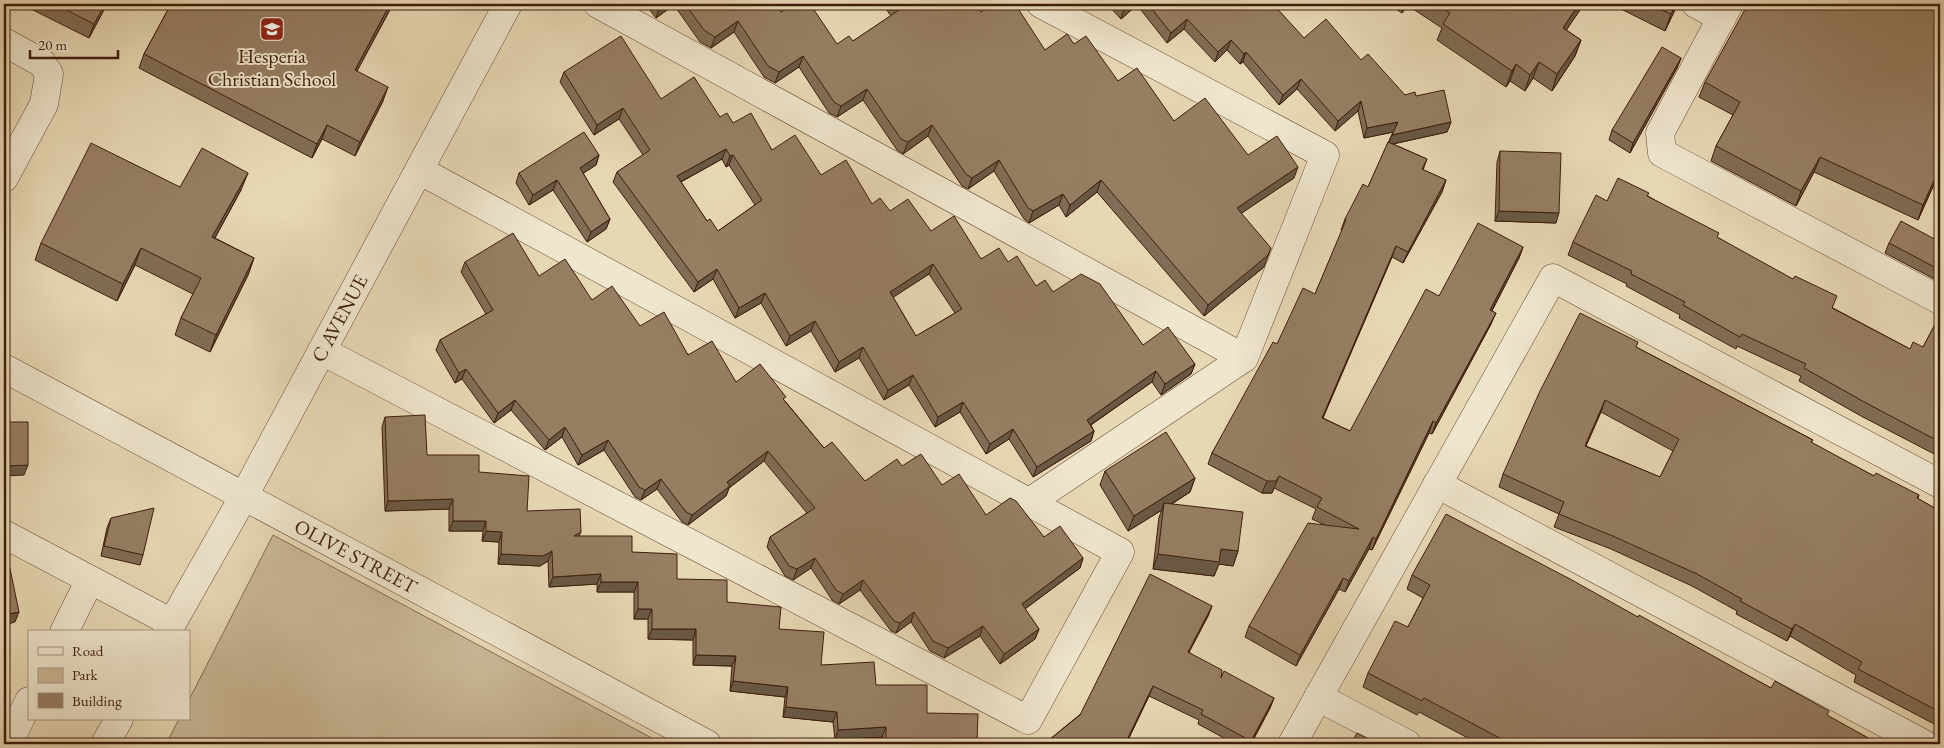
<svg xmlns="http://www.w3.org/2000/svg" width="1944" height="748" viewBox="0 0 1944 748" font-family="'EB Garamond',serif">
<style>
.green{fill:#cab897;stroke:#846a52}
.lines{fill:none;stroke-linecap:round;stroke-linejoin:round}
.minor-casing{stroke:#684c36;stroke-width:29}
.minor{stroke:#efe6ce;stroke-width:28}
.wall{fill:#816c55;stroke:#3e1d0c;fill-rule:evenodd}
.shaded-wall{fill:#695845;stroke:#3e1d0c}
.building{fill:#967e63;stroke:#3e1d0c;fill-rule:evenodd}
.labels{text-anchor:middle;stroke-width:4;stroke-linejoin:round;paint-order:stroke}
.poi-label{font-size:20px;fill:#3e1d0c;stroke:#efe6ce}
.street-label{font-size:20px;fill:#3e1d0c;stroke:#efe6ce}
</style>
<rect width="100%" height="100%" fill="#e7d8b4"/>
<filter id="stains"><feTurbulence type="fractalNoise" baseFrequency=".004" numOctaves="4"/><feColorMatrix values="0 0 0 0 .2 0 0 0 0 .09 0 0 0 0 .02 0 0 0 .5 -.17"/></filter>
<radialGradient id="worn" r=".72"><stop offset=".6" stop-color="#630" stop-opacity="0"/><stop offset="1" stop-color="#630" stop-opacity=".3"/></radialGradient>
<!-- green -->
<polygon class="green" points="273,535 663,744 166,744 179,719 189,719 189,700"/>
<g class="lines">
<defs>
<g id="minor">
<polyline points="598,4 1244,358"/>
<polyline points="1696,4 1722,18"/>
<polyline points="1729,4 1660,133 1662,153 1940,300"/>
<polyline points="4,42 42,63 49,74 44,104 4,178"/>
<polyline points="322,351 1028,720 1120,552 419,170"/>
<path id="s1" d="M 4,368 L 707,744"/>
<polyline points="1437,484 1924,744"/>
<polyline points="1028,503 1244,358 1325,155 1041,4"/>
<polyline points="4,534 172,623"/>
<polyline points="64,632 90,580"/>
<path id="s2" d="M 167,632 L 244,496 L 508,4"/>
<polyline points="1318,697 1407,744"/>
<polyline points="8,744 29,701"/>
<polyline points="105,744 119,719"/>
<polyline points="1292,744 1553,278 1940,484"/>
</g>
</defs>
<!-- minor casing -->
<use href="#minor" class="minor-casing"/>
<!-- minor -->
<use href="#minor" class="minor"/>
</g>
<!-- wall -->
<g class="wall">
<polygon points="21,4 107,4 89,38"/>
<polygon points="171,4 393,4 357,71 383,101 355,156 322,139 312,158 139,68 144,54"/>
<polygon points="645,4 776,4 781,12 837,44 853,41 891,16 886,9 888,4 975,4 981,12 1045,50 1074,44 1118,81 1174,121 1248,155 1294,178 1241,213 1264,267 1204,316 1097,192 1066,217 1059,205 1029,223 1024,219 994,171 968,189 962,186 928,136 903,154 897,150 863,100 837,117 829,113 799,67 775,83 764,77 734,32 711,48 700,42 674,5 656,18"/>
<polygon points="1107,4 1246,4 1250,9 1304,38 1361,60 1405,95 1416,96 1451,122 1447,132 1393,144 1427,159 1423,170 1446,180 1442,192 1403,263 1392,257 1323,418 1350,431 1439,296 1523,247 1519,258 1492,311 1491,324 1432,434 1429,433 1372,550 1369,549 1345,592 1339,589 1296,666 1245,637 1249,626 1325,525 1312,519 1316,509 1274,488 1272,493 1262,493 1208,464 1212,453 1277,344 1315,294 1342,231 1341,230 1345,219 1368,187 1393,132 1364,138 1358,111 1335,131 1297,89 1279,105 1243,62 1240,64 1227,50 1215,62 1184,29 1167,43 1137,5 1121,19"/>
<polygon points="1388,4 1584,4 1566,30 1581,40 1575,56 1552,91 1533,78 1525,91 1510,81 1506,87 1437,40 1442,28 1407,5 1402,13"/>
<polygon points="1611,4 1677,4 1665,31"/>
<polygon points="1940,4 1940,171 1918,220 1814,172 1796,206 1711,161 1716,146 1733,115 1699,97 1705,82"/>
<polygon points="1681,58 1677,68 1630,153 1609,140 1612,130"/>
<path d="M 564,72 L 661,99 L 720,117 L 733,123 L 772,150 L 821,175 L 872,204 L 890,211 L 931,231 L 981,259 L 1008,262 L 1036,286 L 1053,292 L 1143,345 L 1195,364 L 1191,374 L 1161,395 L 1152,382 L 1091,425 L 1094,431 L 1091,441 L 1033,477 L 1009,439 L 986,454 L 960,412 L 935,427 L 909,385 L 884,400 L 859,358 L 835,372 L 811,331 L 786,346 L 761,303 L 735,318 L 713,279 L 694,292 L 613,182 L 617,172 L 643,155 L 619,119 L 594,135 L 560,82 ZM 722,159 L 726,167 L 729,165 L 755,205 L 718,231 L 707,221 L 681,182 ZM 929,274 L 955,313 L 916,336 L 893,297 Z"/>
<polygon points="1500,151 1556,223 1495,221 1497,162"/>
<polygon points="599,155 596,165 583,173 610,219 606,229 587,242 553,190 529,205 516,183 519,173"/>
<polygon points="180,187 241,190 215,238 254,258 248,275 210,352 175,335 181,318 193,294 135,265 117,301 35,260 41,243"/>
<polygon points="1648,196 1717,237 1833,308 1910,349 1923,347 1940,315 1940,457 1861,416 1799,381 1801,376 1737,346 1736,349 1679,318 1680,315 1626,286 1627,284 1568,255 1573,242 1607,201"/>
<polygon points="1940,242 1940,282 1885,253 1889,243"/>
<polygon points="465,262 539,276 592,300 640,326 736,382 785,401 824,448 865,481 902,466 942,485 986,515 1044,537 1083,558 1080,568 1025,609 1039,629 1035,639 1000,664 980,636 944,658 930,651 911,622 896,633 891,631 860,590 839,604 832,600 811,568 793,580 785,576 767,547 770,537 807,513 764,461 729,488 726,496 688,525 682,522 657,489 641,500 635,497 604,450 578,465 562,437 545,450 511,410 494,423 462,379 455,383 436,350 440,340 486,314 461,272"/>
<path d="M 1636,347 L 1813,440 L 1811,443 L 1874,476 L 1919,495 L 1918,499 L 1940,511 L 1940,727 L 1854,682 L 1856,675 L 1790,636 L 1787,641 L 1736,614 L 1737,611 L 1692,586 L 1611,549 L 1554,527 L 1559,514 L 1499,487 L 1503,474 ZM 1601,412 L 1673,451 L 1660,477 L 1586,446 Z"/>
<polygon points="385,417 427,455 479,472 527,511 581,532 579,536 632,552 677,579 727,602 779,629 821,665 876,685 927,713 977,744 882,744 882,737 835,740 833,722 783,717 785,697 730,691 732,666 693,665 693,640 648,639 648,619 634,619 634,592 597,592 597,584 549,587 548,561 540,566 498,564 499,542 482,541 483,531 449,531 449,509 385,511 382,427"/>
<polygon points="1105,471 1195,478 1190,492 1172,504 1238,551 1233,566 1219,564 1214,576 1153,569 1159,517 1162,510 1128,531 1100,485"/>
<polygon points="111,518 143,555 140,565 101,556 107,528"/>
<polygon points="1412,575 1638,617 1771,688 1827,716 1879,744 1479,744 1419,712 1417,715 1363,687 1368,673 1408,627 1423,598 1407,589"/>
<polygon points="1212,606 1208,616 1189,652 1221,678 1274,698 1270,708 1251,744 1235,744 1198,724 1199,720 1149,696 1126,744 1044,744"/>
</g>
<!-- shaded-wall -->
<g class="shaded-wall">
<polygon points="105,4 107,4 89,38 94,24"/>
<polygon points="390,4 393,4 350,84 355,70"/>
<polygon points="664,4 675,4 674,5 656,18 660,6"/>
<polygon points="1131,4 1138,4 1137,5 1121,19 1124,9"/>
<polygon points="1405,4 1408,4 1402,13"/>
<polygon points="1579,4 1584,4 1557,44 1563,28"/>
<polygon points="1676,4 1677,4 1676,8 1665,31 1671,14"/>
<polygon points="1187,19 1184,29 1167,43 1171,33"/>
<polygon points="738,21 734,32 711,48 715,37"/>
<polygon points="1231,40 1227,50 1215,62 1218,52"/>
<polygon points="1581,40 1575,56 1552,91 1557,74"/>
<polygon points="1246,52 1243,62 1240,64 1244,54"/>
<polygon points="803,56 799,67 775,83 779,72"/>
<polygon points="1681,58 1677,68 1630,153 1633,143"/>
<polygon points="1539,62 1533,78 1525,91 1530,75"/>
<polygon points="1516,64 1510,81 1506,87 1512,71"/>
<polygon points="1301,79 1297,89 1279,105 1283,95"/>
<polygon points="388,87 383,101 355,156 360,142"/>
<polygon points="867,89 863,100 837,117 841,106"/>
<polygon points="1361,101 1358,111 1335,131 1338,121"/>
<polygon points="623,108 619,119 594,135 597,125"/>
<polygon points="1398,122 1394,132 1364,138 1367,128"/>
<polygon points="1451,122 1447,132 1388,145 1392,135"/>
<polygon points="327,125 322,139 312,158 317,144"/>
<polygon points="932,125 928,136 903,154 908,142"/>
<polygon points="726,149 722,159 673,186 677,176"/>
<polygon points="599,155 596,165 576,178 580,168"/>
<polygon points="733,155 729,165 726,167 730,156"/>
<polygon points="1820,157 1814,172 1796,206 1801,191"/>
<polygon points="999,160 994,171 968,189 972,178"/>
<polygon points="1298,167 1294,178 1233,219 1237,208"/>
<polygon points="1940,167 1940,171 1918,220 1923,205"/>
<polygon points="248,173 241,190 206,254 212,237"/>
<polygon points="557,180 553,190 529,205 533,195"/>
<polygon points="1101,180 1097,192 1066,217 1070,205"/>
<polygon points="1446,180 1442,192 1403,263 1408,252"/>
<polygon points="1063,194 1059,205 1029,223 1033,211"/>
<polygon points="1499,211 1559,213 1556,223 1495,221"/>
<polygon points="610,219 606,229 587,242 591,232"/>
<polygon points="1396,246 1392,257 1318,429 1322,418"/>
<polygon points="1523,247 1519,258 1486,322 1490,310"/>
<polygon points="141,248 135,265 117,301 123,284"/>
<polygon points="1271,248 1264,267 1204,316 1208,305"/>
<polygon points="254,258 248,275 210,352 216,335"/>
<polygon points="933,264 929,274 886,302 890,292"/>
<polygon points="717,269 713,279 694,292 698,282"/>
<polygon points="765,293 761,303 735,318 739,308"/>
<polygon points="1496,313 1491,324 1432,434 1436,423"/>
<polygon points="815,321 811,331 786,346 790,336"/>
<polygon points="863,347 859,358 835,372 839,362"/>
<polygon points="1195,364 1191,374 1161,395 1165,384"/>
<polygon points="466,369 462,379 455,383 459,373"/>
<polygon points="1156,371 1152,382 1083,430 1087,420"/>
<polygon points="913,375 909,385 884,400 888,390"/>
<polygon points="515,400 511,410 494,423 498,413"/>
<polygon points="1605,400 1601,412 1580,459 1585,446"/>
<polygon points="963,402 960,412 935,427 938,417"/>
<polygon points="1433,421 1429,433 1372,550 1376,539"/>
<polygon points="565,427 562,437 545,450 549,440"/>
<polygon points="1013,429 1009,439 986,454 990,444"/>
<polygon points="1094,431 1091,441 1033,477 1037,467"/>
<polygon points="608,440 604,450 578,465 582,455"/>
<polygon points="768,451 764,461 729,488 726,496 688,525 692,515 727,482"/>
<polygon points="28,465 24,475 4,476 4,466"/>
<polygon points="1279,476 1272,493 1262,493 1267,481"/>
<polygon points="1195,478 1190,492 1164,508 1164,503 1162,510 1128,531 1134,516"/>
<polygon points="661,479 657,489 641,500 645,490"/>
<polygon points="453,499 449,509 385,511 388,501"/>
<polygon points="453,521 486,521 483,531 449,531"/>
<polygon points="486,531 502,532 499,542 482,541"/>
<polygon points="1373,537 1369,549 1345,592 1349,581"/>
<polygon points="1221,549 1238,551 1233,566 1219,564 1214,576 1153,569 1158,554"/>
<polygon points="552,551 548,561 540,566 498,564 501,554"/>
<polygon points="815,558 811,568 793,580 797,569"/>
<polygon points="1083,558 1080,568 1018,614 1022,604"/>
<polygon points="601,574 597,584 549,587 553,577"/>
<polygon points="1343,578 1339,589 1296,666 1300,655"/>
<polygon points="863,580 860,590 839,604 843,594"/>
<polygon points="601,582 638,582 634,592 597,592"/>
<polygon points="1212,606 1208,616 1184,662 1188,652"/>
<polygon points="638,609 652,609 648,619 634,619"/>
<polygon points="19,612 15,622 4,625 4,615"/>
<polygon points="914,612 911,622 896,633 900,623"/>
<polygon points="1795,624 1790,636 1787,641 1792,629"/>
<polygon points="983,626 980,636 944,658 948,648"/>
<polygon points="652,629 696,629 693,640 648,639"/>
<polygon points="1039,629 1035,639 1000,664 1004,654"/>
<polygon points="696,655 736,656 732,666 693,665"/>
<polygon points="733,681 788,687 785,697 730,691"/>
<polygon points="1153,686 1149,696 1126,744 1124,744"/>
<polygon points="1274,698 1270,708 1251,744 1250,744"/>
<polygon points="786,707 837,712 833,722 783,717"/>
<polygon points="886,727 882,737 835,740 838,730"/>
</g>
<!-- building -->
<g class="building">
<polygon points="55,4 105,4 94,24"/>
<polygon points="171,4 390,4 355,70 388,87 360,142 327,125 317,144 144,54"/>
<polygon points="658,4 664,4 660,6"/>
<polygon points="685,4 776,4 781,12 793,4 810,4 837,44 849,36 853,41 899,10 895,4 975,4 981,12 993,4 1015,4 1045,50 1067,34 1074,44 1086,36 1118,81 1137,68 1174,121 1205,98 1248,155 1277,136 1298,167 1237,208 1271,248 1268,255 1208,305 1101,180 1070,205 1063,194 1033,211 1028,208 999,160 972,178 966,174 932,125 908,142 901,139 867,89 841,106 834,102 803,56 779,72 768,66 738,21 715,37 704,30"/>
<polygon points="1120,4 1131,4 1124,9"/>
<polygon points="1148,4 1246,4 1250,9 1256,4 1273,4 1304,38 1326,19 1361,60 1368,54 1405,95 1415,92 1416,96 1444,90 1451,122 1392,135 1398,122 1367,128 1361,101 1338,121 1301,79 1283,95 1246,52 1244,54 1231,40 1218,52 1187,19 1171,33"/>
<polygon points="1436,4 1579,4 1563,28 1581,40 1557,74 1539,62 1530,75 1516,64 1512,71 1443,24 1450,13"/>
<polygon points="1649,4 1676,4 1671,14"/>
<polygon points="1748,4 1940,4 1940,167 1923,205 1820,157 1801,191 1716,146 1740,102 1705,82"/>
<path d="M 621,36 L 661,99 L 694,77 L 720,117 L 727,113 L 733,123 L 751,113 L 772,150 L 795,135 L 821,175 L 846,160 L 872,204 L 880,198 L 890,211 L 908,199 L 931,231 L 954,216 L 981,259 L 999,248 L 1008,262 L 1017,256 L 1036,286 L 1045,280 L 1053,292 L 1081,274 L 1100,284 L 1143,345 L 1168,327 L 1195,364 L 1165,384 L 1156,371 L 1087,420 L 1094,431 L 1037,467 L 1013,429 L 990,444 L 963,402 L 938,417 L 913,375 L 888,390 L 863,347 L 839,362 L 815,321 L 790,336 L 765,293 L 739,308 L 717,269 L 698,282 L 617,172 L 650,150 L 623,108 L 597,125 L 564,72 ZM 726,149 L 730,156 L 733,155 L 762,200 L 718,231 L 710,219 L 707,221 L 677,176 ZM 933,264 L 962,309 L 916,336 L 890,292 Z"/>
<polygon points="1662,47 1681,58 1633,143 1612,130"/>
<polygon points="584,132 599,155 580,168 610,219 591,232 557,180 533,195 519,173"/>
<polygon points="1388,142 1427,159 1422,169 1446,180 1408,252 1396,246 1322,418 1350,431 1426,289 1439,296 1478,223 1523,247 1490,310 1496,313 1436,423 1433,421 1376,539 1373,537 1349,581 1343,578 1300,655 1249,626 1308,523 1359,529 1317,507 1322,498 1279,476 1276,481 1267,481 1212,453 1273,342 1277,344 1303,288 1315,294 1346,220 1345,219 1363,184 1368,187"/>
<polygon points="91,143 180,187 202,148 248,173 212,237 254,258 216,335 181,318 201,278 141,248 123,284 41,243"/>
<polygon points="1500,151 1561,153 1559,213 1499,211"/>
<polygon points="1618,178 1649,193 1647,196 1719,233 1717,237 1793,279 1795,276 1837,296 1832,308 1910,349 1913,342 1923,347 1940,315 1940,442 1866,403 1804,368 1806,364 1742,334 1740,337 1683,305 1685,302 1631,274 1632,271 1573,242 1596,195 1607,201"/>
<polygon points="1901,221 1940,242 1940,270 1889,243"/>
<polygon points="513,233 539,276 565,259 592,300 612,286 640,326 664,312 688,355 712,341 736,382 760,364 786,397 783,399 824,448 832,442 865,481 897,459 902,466 921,454 942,485 959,474 986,515 1010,498 1016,501 1044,537 1060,526 1083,558 1022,604 1039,629 1004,654 983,626 948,648 933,641 914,612 900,623 894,621 863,580 843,594 836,590 815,558 797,569 789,566 770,537 815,508 768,451 727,482 730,486 692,515 686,512 661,479 645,490 639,487 608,440 582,455 565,427 549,440 515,400 498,413 466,369 459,373 440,340 493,310 465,262"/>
<path d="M 1580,313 L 1638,342 L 1636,347 L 1813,440 L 1811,442 L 1874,476 L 1876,473 L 1919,495 L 1917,498 L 1940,511 L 1940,712 L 1858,669 L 1862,662 L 1795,624 L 1792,629 L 1740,601 L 1742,599 L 1697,574 L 1615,537 L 1559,514 L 1564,502 L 1503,474 L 1540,391 ZM 1605,400 L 1679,439 L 1660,477 L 1585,446 Z"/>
<polygon points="425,415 427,455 479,455 479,472 529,476 527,511 580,509 581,532 574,536 632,536 632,552 677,554 677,579 727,580 727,602 781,607 779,629 824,632 821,665 874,662 876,685 927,685 927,713 978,714 977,744 886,744 886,727 838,730 837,712 786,707 788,687 733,681 736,656 696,655 696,629 652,629 652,609 638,609 638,582 601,582 601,574 553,577 552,551 543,556 501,554 502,532 486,531 486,521 453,521 453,499 388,501 385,417"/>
<polygon points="4,422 28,422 28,465 4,466"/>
<polygon points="1166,432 1195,478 1134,516 1105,471"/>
<polygon points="1164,503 1243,512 1238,551 1221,549 1219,562 1158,554"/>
<polygon points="154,508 143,555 104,546 111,518"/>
<polygon points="1446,514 1570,579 1638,617 1639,615 1771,688 1775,681 1829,711 1827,715 1879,744 1511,744 1424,698 1422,701 1368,673 1395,621 1408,627 1430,585 1412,575"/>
<polygon points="4,540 19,612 4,615"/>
<polygon points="1150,574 1212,606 1188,652 1222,670 1221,678 1224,671 1274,698 1251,741 1201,714 1203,710 1153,686 1125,744 1113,738 1110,744 1044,744 1080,715"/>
<polygon points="1357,733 1379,744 1351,744"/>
</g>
<!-- icons -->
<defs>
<symbol id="school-square" viewBox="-11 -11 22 22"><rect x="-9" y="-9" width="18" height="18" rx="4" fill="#8f2418" stroke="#efe6ce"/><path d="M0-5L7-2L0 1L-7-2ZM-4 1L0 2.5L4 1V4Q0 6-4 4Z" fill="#fff"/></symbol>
</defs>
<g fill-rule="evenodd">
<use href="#school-square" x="258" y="15" width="28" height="28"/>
</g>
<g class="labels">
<!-- poi labels -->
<g class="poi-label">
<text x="272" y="63">Hesperia<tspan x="272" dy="23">Christian School</tspan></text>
</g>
<!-- street labels -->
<g class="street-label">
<text dy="7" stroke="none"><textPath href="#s2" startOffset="358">C AVENUE</textPath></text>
<text dy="7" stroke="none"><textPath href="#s1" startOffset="399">OLIVE STREET</textPath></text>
</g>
</g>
<!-- margin -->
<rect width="1944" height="748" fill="none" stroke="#e7d8b4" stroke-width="20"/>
<rect x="5" y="5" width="1934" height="738" fill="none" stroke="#3e1d0c" stroke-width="2.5"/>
<rect x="10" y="10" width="1924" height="728" fill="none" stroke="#3e1d0c"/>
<!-- legend -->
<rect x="28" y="630" width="162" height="90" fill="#efe6ce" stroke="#a89680"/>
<rect x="38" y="647" width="25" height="8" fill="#efe6ce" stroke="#a89680"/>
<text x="72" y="656" font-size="15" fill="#3e1d0c">Road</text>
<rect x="38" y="668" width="25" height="15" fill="#cab897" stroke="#a89680"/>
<text x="72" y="680" font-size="15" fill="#3e1d0c">Park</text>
<rect x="38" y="693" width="25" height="15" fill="#967e63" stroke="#a89680"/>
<text x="72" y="706" font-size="15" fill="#3e1d0c">Building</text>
<!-- scale -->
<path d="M30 50v8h88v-8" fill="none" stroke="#3e1d0c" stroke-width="2.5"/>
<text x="38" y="50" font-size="15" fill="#3e1d0c" stroke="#efe6ce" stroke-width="4" paint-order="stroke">20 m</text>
<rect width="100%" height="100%" filter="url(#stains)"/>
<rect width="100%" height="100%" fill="url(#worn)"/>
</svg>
